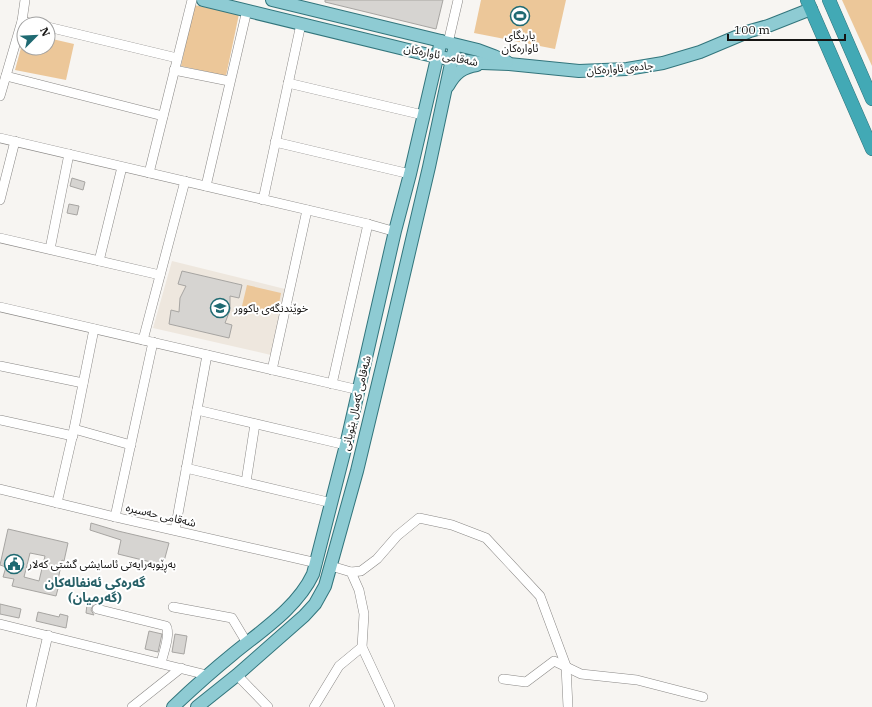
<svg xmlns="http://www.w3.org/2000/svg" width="872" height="707" viewBox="0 0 872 707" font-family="'IBM Plex Serif','Noto Sans Arabic',serif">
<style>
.built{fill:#eee7de}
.green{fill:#ecc799}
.building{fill:#d6d4d1;stroke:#a7a5a2;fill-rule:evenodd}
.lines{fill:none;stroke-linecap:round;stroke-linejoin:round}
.minor-casing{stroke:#8a8886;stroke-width:10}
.major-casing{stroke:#32757c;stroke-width:14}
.highway-casing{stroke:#32757c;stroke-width:14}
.minor{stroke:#fff;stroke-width:9}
.major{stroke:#8ecbd3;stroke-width:12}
.highway{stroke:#42a9b5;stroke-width:13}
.labels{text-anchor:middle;stroke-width:4;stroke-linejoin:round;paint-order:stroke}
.poi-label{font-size:11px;fill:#151413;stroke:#fff;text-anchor:start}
.street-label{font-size:11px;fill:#151413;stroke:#fff}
.quarter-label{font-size:13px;font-weight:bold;fill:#276067;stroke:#fff}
</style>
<rect width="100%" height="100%" fill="#f7f5f2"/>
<!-- built -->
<polygon class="built" points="172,261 285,289 271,355 153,328"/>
<!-- green -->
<g class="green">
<polygon points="481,0 566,0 555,49 474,33"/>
<polygon points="842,0 872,0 872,66"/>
<polygon points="194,5 239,14 226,76 181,66"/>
<polygon points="24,37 24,48 48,48 48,38 74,44 66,80 15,70"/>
<polygon points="247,285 281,293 277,314 242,306"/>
</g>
<!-- building -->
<g class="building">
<polygon points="325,0 443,0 436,29 325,2"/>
<polygon points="72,178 85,182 83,190 70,186"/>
<polygon points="69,204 79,206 77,215 67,213"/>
<polygon points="182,271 242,285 239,298 230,296 230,310 225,323 232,325 229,338 169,324 171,310 179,312 180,298 186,286 178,284"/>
<polygon points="91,523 118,531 169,543 163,565 118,554 121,540 90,530"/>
<path d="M 8,529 L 68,543 L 64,561 L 62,560 L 57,585 L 59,585 L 56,596 L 12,586 L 14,579 L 3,577 L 6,567 L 0,565 ZM 30,553 L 45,556 L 39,581 L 24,577 Z"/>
<polygon points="0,604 21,609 19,618 0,614"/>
<polygon points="87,604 93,605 91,610 94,615 86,613"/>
<polygon points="38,612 59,617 60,614 68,616 66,628 36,621"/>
<polygon points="149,631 162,634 158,652 145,649"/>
<polygon points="175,634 187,636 184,654 172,652"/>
</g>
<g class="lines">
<defs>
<g id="minor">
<polyline points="22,21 34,24"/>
<polyline points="48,27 177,58"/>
<polyline points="448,43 458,0"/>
<polyline points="174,70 229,81"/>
<polyline points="6,76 163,116"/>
<polyline points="288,83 423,115"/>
<polyline points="0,96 22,21 25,0"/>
<polyline points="0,138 368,224 389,230 395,231"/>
<polyline points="275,142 410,174"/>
<polyline points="149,173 192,0"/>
<polyline points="206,186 247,10"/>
<polyline points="0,200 15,141"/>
<polyline points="263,200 301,24"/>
<polyline points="0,238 160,275"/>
<polyline points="50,249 69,154"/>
<polyline points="99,261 122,167"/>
<polyline points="0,307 359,390"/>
<polyline points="143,340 185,181"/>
<polyline points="0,366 83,383"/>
<polyline points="272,370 307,210"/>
<polyline points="332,384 368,224"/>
<polyline points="197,410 346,445"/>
<polyline points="0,420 73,436"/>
<polyline points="74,429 131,445"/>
<polyline points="186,468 332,503"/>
<polyline points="246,482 255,424"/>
<polyline points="0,489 115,517 317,563"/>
<polyline points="57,503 74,429 94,329"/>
<polyline points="115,517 153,342"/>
<polyline points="175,530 207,355"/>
<polyline points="331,566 351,572 359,590 364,614 362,647 390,707"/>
<polyline points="351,572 361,571 377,559 397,536 419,518 452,525 486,538 540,596 566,666 568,707"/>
<polyline points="173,607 232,618 247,643"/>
<path d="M 97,609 L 166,626 C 171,634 163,654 161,663"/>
<polyline points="0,624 207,675"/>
<polyline points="237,675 268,707"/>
<polyline points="503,679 526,682 554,661 581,674 637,680 703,697"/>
<polyline points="31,707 48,635"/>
<polyline points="132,707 181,668"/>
<polyline points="314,707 339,666 362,647"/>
</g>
<g id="major">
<polyline points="203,0 437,57 482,63 509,64 579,71 627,69 663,63 700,52 750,31 768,26 811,9"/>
<polyline points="272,0 478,50 494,56 507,62"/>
<path d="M 448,86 C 455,73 463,67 477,65"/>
<path d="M 173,707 C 192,689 212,671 233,654 C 261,631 297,608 313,574 L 346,445 L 395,231 L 410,174 L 441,41"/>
<polyline points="197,707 237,675 304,616 315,604 325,586 357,471 389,338 429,167 455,45"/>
</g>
<g id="highway">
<polyline points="807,0 872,149"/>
<polyline points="829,0 872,99"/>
</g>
</defs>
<!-- minor casing -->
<use href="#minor" class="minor-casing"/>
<!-- major casing -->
<use href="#major" class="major-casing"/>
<!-- highway casing -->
<use href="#highway" class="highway-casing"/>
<!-- minor -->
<use href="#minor" class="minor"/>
<!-- major -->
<use href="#major" class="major"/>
<!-- highway -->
<use href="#highway" class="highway"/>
</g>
<!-- icons -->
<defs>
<symbol id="stadium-ring" viewBox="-11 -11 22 22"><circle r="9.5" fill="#fff" stroke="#1f6a72" stroke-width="1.5"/><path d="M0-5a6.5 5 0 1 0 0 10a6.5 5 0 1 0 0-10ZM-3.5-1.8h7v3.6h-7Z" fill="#1f6a72"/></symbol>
<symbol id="school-ring" viewBox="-11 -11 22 22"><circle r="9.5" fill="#fff" stroke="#1f6a72" stroke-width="1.5"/><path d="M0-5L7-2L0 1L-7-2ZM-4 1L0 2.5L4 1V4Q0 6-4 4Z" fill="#1f6a72"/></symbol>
<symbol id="civic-ring" viewBox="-11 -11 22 22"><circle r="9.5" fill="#fff" stroke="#1f6a72" stroke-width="1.5"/><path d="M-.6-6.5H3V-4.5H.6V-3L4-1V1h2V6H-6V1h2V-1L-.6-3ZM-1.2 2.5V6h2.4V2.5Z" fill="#1f6a72"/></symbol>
</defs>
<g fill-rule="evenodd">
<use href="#stadium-ring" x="509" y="5" width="22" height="22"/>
<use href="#school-ring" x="209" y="297" width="22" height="22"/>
<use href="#civic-ring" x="3" y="553" width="22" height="22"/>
</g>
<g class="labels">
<!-- poi labels -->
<g class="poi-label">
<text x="520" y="39" text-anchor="middle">یاریگای<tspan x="520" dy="13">ئاوارەکان</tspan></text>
<text x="234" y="312">خوێندنگەی باکوور</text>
<text x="28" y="568">بەڕێوبەرایەتی ئاسایشی گشتی کەلار</text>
</g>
<!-- street labels -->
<g class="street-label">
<text transform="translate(441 55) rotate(11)" y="4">شەقامی ئاوارەکان</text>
<text transform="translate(620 68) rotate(-5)" y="4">جادەی ئاوارەکان</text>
<text transform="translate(356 403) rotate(-77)" y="4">شەقامی کەمال بێویانی</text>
<text transform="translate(161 515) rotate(13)" y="4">شەقامی حەسیرە</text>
</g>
<!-- quarter labels -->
<g class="quarter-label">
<text x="95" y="587">گەرەکی ئەنفالەکان<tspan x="95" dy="15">(گەرمیان)</tspan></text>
</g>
</g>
<!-- north arrow -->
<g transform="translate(36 36) rotate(66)"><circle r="19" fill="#ffffff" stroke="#a1a1a1"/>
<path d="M0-3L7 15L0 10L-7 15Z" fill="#1f6a72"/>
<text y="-6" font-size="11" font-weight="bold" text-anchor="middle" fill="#151413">N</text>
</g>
<!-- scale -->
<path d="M728 34v6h117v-6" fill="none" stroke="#151413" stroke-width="2"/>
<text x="734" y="34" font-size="12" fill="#151413" stroke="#ffffff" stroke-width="3" paint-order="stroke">100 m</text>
</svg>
